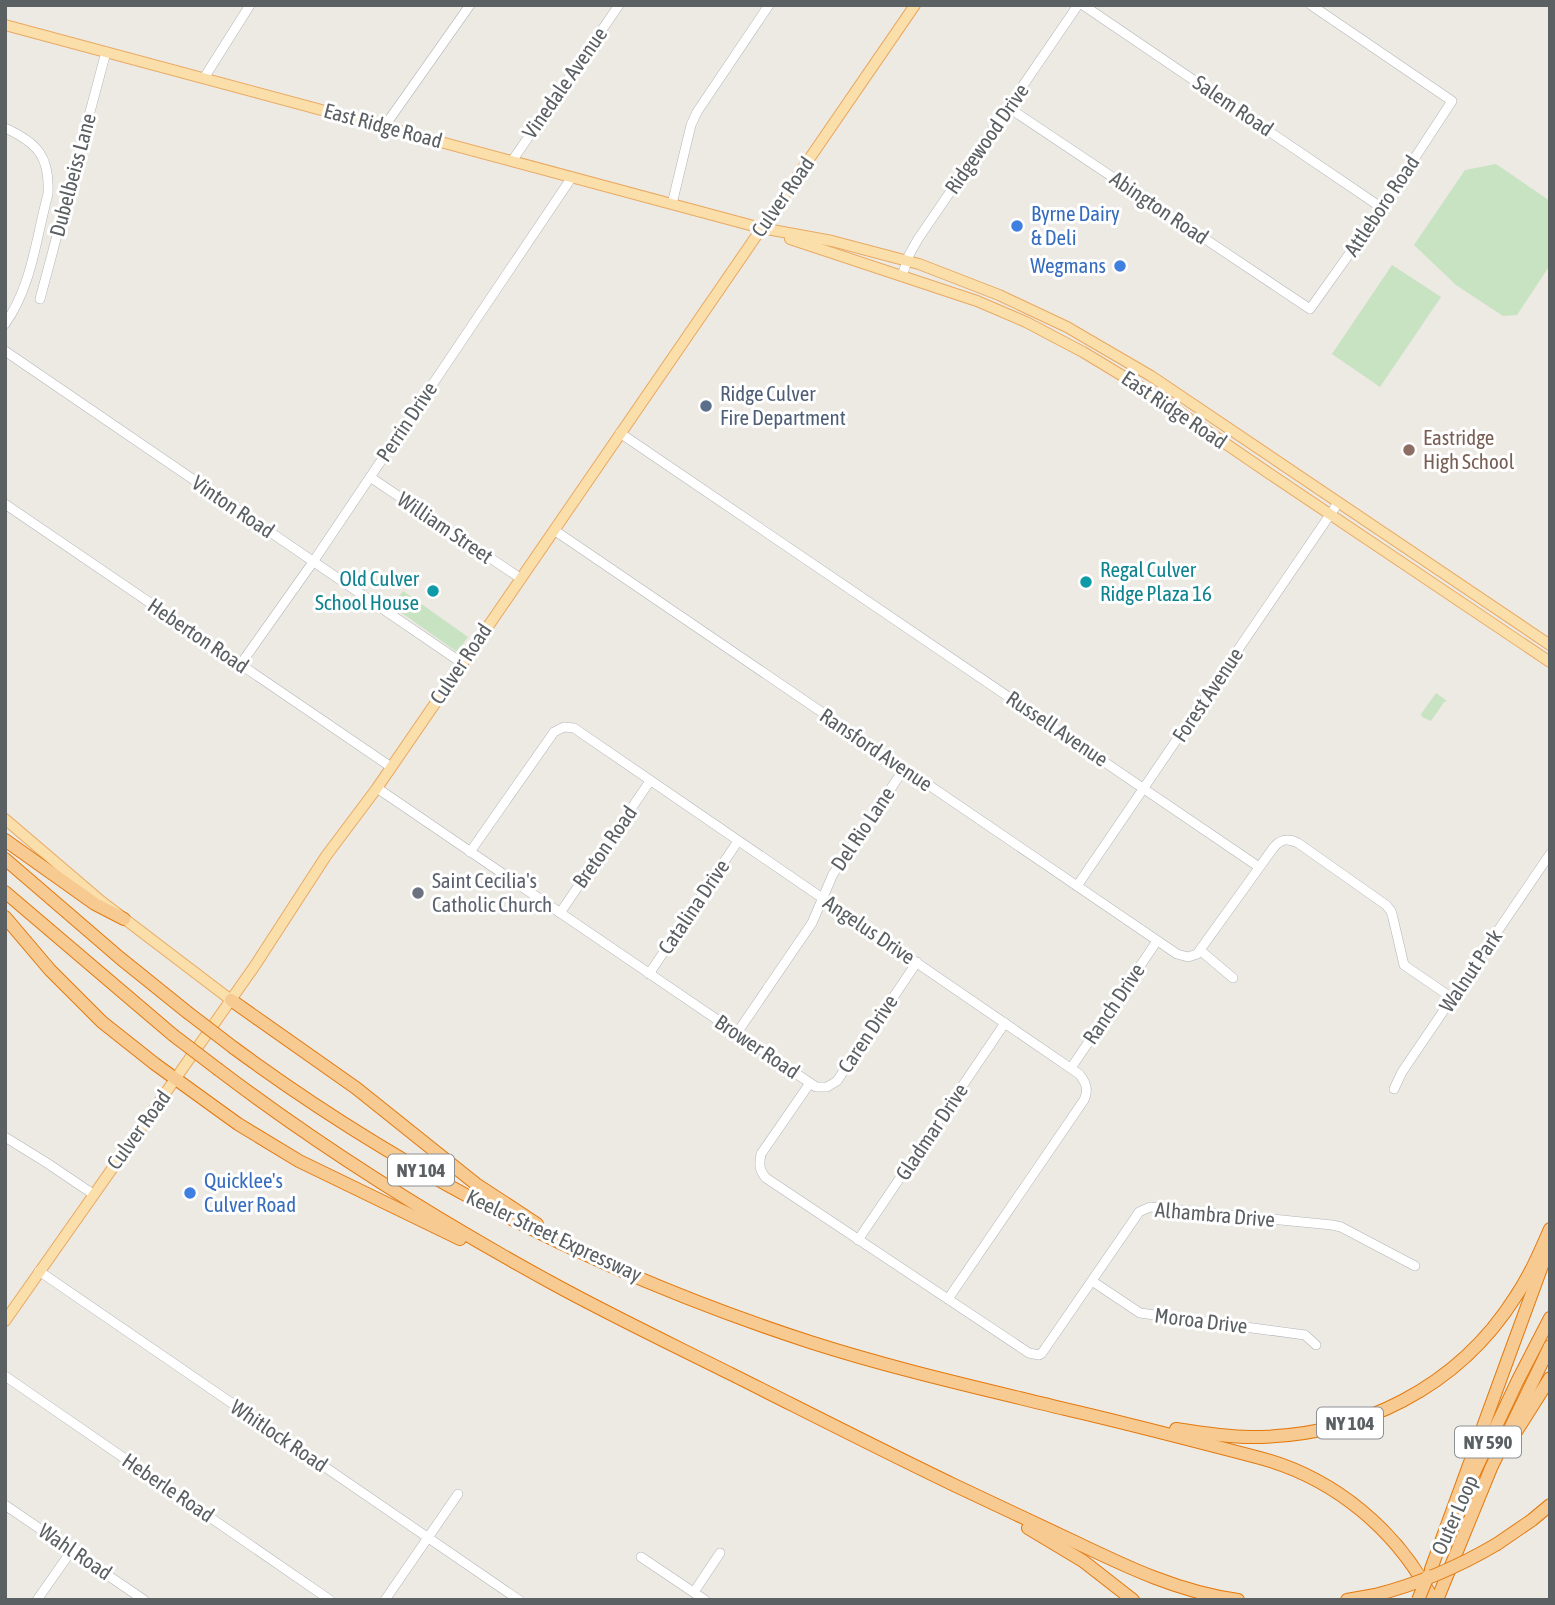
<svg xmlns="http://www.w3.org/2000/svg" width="1555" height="1605" viewBox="0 0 1555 1605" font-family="'Asap Condensed',sans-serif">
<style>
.green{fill:#c7e3c1}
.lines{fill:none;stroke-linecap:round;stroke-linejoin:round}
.minor-casing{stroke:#b1b5b8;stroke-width:10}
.major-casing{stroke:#e9a961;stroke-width:12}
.highway-casing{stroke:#e3790e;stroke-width:14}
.minor{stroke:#fff;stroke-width:9}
.major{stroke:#fadfab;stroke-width:10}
.highway{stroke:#f6ca91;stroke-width:12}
.highway-bridge-casing{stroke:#e3790e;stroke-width:14;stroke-linecap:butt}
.highway-bridge{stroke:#f6ca91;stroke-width:12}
.shop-dot{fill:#3f7fe0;stroke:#fff;stroke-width:2.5}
.service-dot{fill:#5c6f8a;stroke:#fff;stroke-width:2.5}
.education-dot{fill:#8d6e63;stroke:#fff;stroke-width:2.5}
.culture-dot{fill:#0f9aa8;stroke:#fff;stroke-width:2.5}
.worship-dot{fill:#6b7280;stroke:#fff;stroke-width:2.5}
.labels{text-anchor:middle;stroke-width:6;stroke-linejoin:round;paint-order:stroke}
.shield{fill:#fff;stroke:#8c9092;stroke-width:2}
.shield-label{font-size:19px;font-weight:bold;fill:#5b6063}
.street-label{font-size:21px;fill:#5b6063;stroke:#fff}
.shop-label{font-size:21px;fill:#366cbe;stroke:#fff;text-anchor:start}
.service-label{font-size:21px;fill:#4e5e75;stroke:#fff;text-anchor:start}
.education-label{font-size:21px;fill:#785e54;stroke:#fff;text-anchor:start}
.culture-label{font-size:21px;fill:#0d838f;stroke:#fff;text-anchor:start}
.worship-label{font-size:21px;fill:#5b616d;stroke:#fff;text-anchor:start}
</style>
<rect width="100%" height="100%" fill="#ede9e3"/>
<!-- green -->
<g class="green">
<polygon points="1496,164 1550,201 1550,265 1517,315 1503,316 1456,285 1414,245 1465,170"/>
<polygon points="1392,265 1441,297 1380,387 1332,354"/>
<polygon points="403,591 468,637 457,652 392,606"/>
<polygon points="1436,693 1447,701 1444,702 1431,721 1422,717 1421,714"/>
</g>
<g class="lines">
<defs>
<g id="minor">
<polyline points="1083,5 1382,208"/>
<polyline points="204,78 250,5"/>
<polyline points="1009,108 1310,309 1382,208 1452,101 1311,5"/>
<polyline points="384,127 470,5"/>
<path d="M 5,128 C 38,143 50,157 48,194 C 36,238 32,286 5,324"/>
<polyline points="512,161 619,5"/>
<polyline points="672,204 691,125 697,112 769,5"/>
<polyline points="902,276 909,255 918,239 1078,5"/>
<polyline points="40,299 106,52"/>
<polyline points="5,351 462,663"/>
<polyline points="620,433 1259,867"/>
<polyline points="370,477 520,578"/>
<polyline points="5,504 391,767"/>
<path d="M 554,530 L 1177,954 L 1188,957 L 1197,954 L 1274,847 C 1281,839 1288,838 1298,843 L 1386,905 L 1391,911 L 1393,918 L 1404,965 L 1452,998"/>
<polyline points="240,665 313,562 572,177"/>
<polyline points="377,788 816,1087 827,1087 837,1081 917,962"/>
<path d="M 470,852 L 554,732 L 564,727 L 574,728 L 1079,1074 C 1086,1082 1089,1090 1084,1100 L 948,1299"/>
<polyline points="1077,886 1338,503"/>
<polyline points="560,913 650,781"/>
<polyline points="1201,951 1233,978"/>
<polyline points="649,974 738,841"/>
<polyline points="737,1033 812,923 833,874 904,769"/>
<polyline points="1071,1068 1157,941"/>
<path d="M 810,1083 L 761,1154 C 759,1165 759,1170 766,1178 L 1029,1353 L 1039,1355 L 1042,1353 L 1135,1218 L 1139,1212 L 1150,1207 L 1332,1225 L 1341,1227 L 1415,1266"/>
<polyline points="1394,1089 1402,1072 1550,854"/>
<polyline points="5,1137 47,1163 93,1194"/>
<polyline points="858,1240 1005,1023"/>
<polyline points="39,1271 519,1600"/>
<polyline points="1092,1281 1140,1313 1305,1335 1316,1345"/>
<polyline points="5,1376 330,1600"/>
<polyline points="5,1505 144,1600"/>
<polyline points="641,1557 705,1600"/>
<polyline points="694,1592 720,1553"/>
<polyline points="37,1600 72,1550"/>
<polyline points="385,1600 458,1494"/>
</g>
<g id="major">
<polyline points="5,25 761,228 832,241 919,264 999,295 1067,327 1151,376 1550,645"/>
<polyline points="790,239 977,301 1026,322 1083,352 1156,396 1270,474 1550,662"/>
<polyline points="5,819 101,901 231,1000"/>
<polyline points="5,1321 254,967 326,856 377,788 915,5"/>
</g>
<g id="highway">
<polyline points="5,840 95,904 124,919"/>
<polyline points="5,859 120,958 187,1012"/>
<polyline points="5,892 173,1035"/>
<polyline points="5,917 50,970 102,1022 155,1064 238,1124 299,1161 460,1239"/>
<polyline points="231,1000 356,1088 476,1184 537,1224"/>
<path d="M 234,1048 C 408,1176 604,1275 810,1342 C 894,1369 979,1388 1065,1409 C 1130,1424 1195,1441 1260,1458 C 1335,1478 1398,1531 1433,1600"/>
<path d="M 219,1070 C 323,1149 435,1219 550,1282 C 610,1315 671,1344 731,1374 C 805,1411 879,1449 954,1485 C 994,1504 1035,1523 1075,1542 C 1127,1567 1179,1592 1238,1600"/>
<path d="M 1176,1429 C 1201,1433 1226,1437 1251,1437 C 1359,1437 1458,1388 1516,1296 C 1530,1275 1540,1252 1550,1229"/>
<polyline points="1514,1435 1550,1378"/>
<polyline points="1474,1473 1518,1380 1550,1318"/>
<polyline points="1028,1528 1083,1561 1133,1600"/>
<polyline points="1497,1544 1532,1520 1550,1505"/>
<polyline points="1431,1569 1547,1252"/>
<polyline points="1347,1600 1375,1595"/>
<polyline points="1437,1600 1491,1468 1550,1346"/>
</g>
</defs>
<!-- minor casing -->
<use href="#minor" class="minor-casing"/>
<!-- major casing -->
<use href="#major" class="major-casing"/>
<!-- highway casing -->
<use href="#highway" class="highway-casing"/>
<!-- minor -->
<use href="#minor" class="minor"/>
<!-- major -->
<use href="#major" class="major"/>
<!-- highway -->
<use href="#highway" class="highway"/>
<defs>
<g id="highway-bridge">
<polyline points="187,1012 234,1048"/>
<polyline points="173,1035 219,1070"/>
<path d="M 1375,1595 C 1419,1584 1458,1567 1497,1544"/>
<polyline points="1418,1600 1428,1576"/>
</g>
</defs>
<!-- highway-bridge casing -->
<use href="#highway-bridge" class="highway-bridge-casing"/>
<!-- highway-bridge -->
<use href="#highway-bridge" class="highway-bridge"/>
</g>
<!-- markers -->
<g class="shop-dot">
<circle cx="1017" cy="226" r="7"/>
<circle cx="1120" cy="266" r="7"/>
<circle cx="190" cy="1193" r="7"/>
</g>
<circle class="service-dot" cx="706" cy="406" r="7"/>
<circle class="education-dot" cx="1409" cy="450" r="7"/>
<g class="culture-dot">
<circle cx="1086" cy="582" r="7"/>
<circle cx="433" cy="591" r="7"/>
</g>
<circle class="worship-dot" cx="418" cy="893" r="7"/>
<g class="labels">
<!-- shield labels -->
<g class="shield">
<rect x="388" y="1154.5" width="66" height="31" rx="5"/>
<rect x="1317" y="1407.5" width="66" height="31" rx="5"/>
<rect x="1455" y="1426.5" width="66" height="31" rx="5"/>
</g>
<g class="shield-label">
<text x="421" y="1177">NY 104</text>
<text x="1350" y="1430">NY 104</text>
<text x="1488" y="1449">NY 590</text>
</g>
<!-- street labels -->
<g class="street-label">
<text transform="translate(565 83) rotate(-55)" y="7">Vinedale Avenue</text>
<text transform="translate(1233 106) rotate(34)" y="7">Salem Road</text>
<text transform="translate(383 126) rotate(15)" y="7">East Ridge Road</text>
<text transform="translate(987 139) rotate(-55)" y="7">Ridgewood Drive</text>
<text transform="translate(73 175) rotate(-75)" y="7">Dubelbeiss Lane</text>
<text transform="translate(783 197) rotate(-55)" y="7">Culver Road</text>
<text transform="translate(1382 206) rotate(-56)" y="7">Attleboro Road</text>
<text transform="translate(1159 208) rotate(34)" y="7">Abington Road</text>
<text transform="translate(1174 410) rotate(34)" y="7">East Ridge Road</text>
<text transform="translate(407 422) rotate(-56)" y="7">Perrin Drive</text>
<text transform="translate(233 507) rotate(34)" y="7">Vinton Road</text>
<text transform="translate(445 528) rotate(34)" y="7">William Street</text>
<text transform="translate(198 636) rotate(34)" y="7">Heberton Road</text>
<text transform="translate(461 664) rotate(-56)" y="7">Culver Road</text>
<text transform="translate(1208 695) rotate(-56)" y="7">Forest Avenue</text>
<text transform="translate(1057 729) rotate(34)" y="7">Russell Avenue</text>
<text transform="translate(876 750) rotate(34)" y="7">Ransford Avenue</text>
<text transform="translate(863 829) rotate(-56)" y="7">Del Rio Lane</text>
<text transform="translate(605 847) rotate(-55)" y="7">Breton Road</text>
<text transform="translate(694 907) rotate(-56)" y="7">Catalina Drive</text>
<text transform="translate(869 930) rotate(34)" y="7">Angelus Drive</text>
<text transform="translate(1471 971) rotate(-56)" y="7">Walnut Park</text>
<text transform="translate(1114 1004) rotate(-56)" y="7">Ranch Drive</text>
<text transform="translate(868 1034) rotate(-56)" y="7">Caren Drive</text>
<text transform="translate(757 1047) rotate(34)" y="7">Brower Road</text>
<text transform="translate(139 1130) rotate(-54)" y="7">Culver Road</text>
<text transform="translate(932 1132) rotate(-56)" y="7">Gladmar Drive</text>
<text transform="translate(1215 1215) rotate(5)" y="7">Alhambra Drive</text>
<text transform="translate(554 1236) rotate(25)" y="7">Keeler Street Expressway</text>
<text transform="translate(1201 1321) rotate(7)" y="7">Moroa Drive</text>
<text transform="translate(279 1436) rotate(34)" y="7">Whitlock Road</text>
<text transform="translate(168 1488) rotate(34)" y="7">Heberle Road</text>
<text transform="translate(1455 1515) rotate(-66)" y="7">Outer Loop</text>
<text transform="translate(75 1552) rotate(34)" y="7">Wahl Road</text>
</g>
<!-- shop labels -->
<g class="shop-label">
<text x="1031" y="221">Byrne Dairy<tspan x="1031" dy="24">&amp; Deli</tspan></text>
<text x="1106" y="273" text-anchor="end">Wegmans</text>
<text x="204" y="1188">Quicklee's<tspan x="204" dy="24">Culver Road</tspan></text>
</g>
<!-- service labels -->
<g class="service-label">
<text x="720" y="401">Ridge Culver<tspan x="720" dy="24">Fire Department</tspan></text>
</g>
<!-- education labels -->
<g class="education-label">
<text x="1423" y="445">Eastridge<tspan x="1423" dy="24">High School</tspan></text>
</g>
<!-- culture labels -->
<g class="culture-label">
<text x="1100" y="577">Regal Culver<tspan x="1100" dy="24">Ridge Plaza 16</tspan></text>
<text x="419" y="586" text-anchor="end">Old Culver<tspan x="419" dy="24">School House</tspan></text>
</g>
<!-- worship labels -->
<g class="worship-label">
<text x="432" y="888">Saint Cecilia's<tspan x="432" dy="24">Catholic Church</tspan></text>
</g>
</g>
<!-- border -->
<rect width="1555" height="1605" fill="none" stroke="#5b6063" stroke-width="14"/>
</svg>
